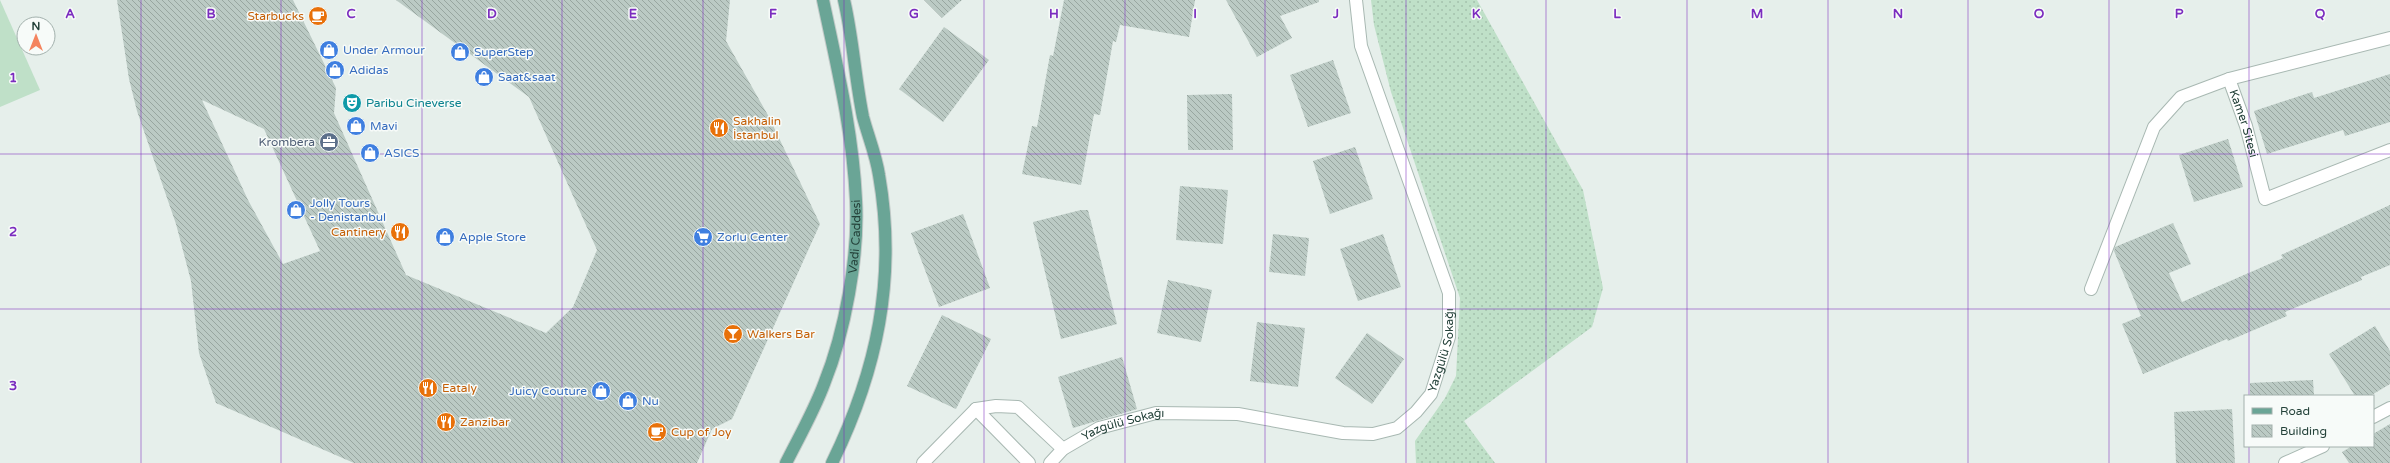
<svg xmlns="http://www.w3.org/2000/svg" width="2390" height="463" viewBox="0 0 2390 463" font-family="'Varela Round',sans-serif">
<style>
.grass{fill:url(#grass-dots)}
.garden{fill:#bfe0c8}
.building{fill:url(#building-back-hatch);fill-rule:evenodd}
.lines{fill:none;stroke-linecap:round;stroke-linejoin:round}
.minor-casing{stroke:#a8b8b2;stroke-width:14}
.major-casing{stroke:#c2cac8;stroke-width:14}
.minor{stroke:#fff;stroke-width:12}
.major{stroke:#6aa596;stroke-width:12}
.grid{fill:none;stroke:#7b2cbf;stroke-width:1;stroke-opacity:0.55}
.labels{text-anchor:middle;stroke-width:3;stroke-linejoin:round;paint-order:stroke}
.food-label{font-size:12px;fill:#c56008;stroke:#f7fbf9;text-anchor:start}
.shop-label{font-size:12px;fill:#366cbe;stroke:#f7fbf9;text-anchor:start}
.culture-label{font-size:12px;fill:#0d838f;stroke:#f7fbf9;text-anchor:start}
.street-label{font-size:12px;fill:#24423a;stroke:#f7fbf9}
.service-label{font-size:12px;fill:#4e5e75;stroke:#f7fbf9;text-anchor:end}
.grid-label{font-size:13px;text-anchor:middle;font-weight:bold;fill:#7b2cbf;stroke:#f7fbf9;stroke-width:3;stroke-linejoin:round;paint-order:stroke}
</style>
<defs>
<pattern id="grass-dots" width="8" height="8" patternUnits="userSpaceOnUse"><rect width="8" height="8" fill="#bfe0c8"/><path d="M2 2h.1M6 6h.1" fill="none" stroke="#a4c1ad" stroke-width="1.8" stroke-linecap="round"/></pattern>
<pattern id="building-back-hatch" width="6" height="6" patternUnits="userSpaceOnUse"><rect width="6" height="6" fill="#bbcac4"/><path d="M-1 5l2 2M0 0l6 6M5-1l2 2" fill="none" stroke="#98a6a0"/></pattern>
</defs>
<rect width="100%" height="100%" fill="#e6efeb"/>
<!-- grass -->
<polygon class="grass" points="1371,0 1477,0 1583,190 1603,288 1592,327 1464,421 1495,463 1416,463 1415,441 1445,398 1456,376 1460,298 1391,92 1374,25"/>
<!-- garden -->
<polygon class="garden" points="0,0 40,90 0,107"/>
<!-- building -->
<g class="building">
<path d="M 117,0 L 293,0 L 336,88 L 334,113 L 406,275 L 546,333 L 573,307 L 597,250 L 529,97 L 396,0 L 730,0 L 726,41 L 769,117 L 820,224 L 732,419 L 712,429 L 697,463 L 354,463 L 216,403 L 199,353 L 191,281 L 176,224 L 137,111 L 129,79 ZM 202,100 L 264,129 L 320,251 L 283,264 L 248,200 Z"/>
<polygon points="924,0 962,0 942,18"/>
<polygon points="1064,0 1195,0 1189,37 1120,25 1116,42 1113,41 1100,115 1094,114 1081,185 1022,174 1032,126 1037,127 1050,55 1053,56"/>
<polygon points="1226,0 1319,0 1319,2 1280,16 1292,38 1257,57"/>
<polygon points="944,27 989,60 943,122 899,89"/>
<polygon points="1333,60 1351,113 1308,127 1290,75"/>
<polygon points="2390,74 2390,122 2345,136 2343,130 2267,154 2254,111 2312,92 2314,98"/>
<polygon points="1232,94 1233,150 1188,150 1187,95"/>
<polygon points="2228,139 2243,187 2194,202 2179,155"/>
<polygon points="1355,147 1373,199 1330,214 1313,161"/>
<polygon points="1180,186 1228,190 1223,244 1176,240"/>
<polygon points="2390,205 2390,265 2361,277 2362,280 2285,312 2287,316 2228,341 2227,339 2143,374 2122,324 2141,316 2114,251 2115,247 2173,223 2191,264 2169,273 2182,302 2283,258 2281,255"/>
<polygon points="1081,210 1088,210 1117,324 1061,339 1033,222"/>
<polygon points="963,214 990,288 939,307 911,233"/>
<polygon points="1273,234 1309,238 1305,276 1269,272"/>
<polygon points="1383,234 1401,287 1358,301 1340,249"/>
<polygon points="1168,280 1212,290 1201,342 1157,333"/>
<polygon points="942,315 991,339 956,409 907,386"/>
<polygon points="1257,322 1305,328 1298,387 1250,381"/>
<polygon points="2375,326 2390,351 2390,384 2370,396 2355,396 2329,354"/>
<polygon points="1367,333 1404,359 1372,404 1335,378"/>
<polygon points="1122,357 1137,409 1073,428 1058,377"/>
<polygon points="2313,380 2314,396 2250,396 2250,383"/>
<polygon points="2232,409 2235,463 2176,463 2174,412"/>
<polygon points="2390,424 2390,463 2349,463 2342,452 2352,446 2373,446 2373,434"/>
</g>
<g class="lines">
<defs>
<g id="minor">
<path id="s1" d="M 2390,38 L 2229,79 L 2246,126 L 2265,199 L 2390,150"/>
<polyline points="2091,289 2154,127 2181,97 2229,79"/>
<polyline points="976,409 996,406 1018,407 1063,449"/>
<polyline points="976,409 1029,463"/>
<polyline points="2373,417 2390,408"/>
<polyline points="923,463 976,409"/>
<path id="s2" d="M 1050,463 L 1063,449 L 1099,428 L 1156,413 L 1238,414 L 1343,433 L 1373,434 L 1397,428 L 1416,412 L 1431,394 L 1449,337 L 1449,293 L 1361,46 L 1356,0"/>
<polyline points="2285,463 2323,446"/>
</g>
<g id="major">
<path id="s3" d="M 786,463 C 799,437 814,411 824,384 C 845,332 859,256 856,200 C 853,133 837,66 823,0"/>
<path d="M 832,463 C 877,371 897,278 879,175 C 876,155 868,136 863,117 C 855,78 853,38 844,0"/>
</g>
</defs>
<!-- minor casing -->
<use href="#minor" class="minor-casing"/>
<!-- major casing -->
<use href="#major" class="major-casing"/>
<!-- minor -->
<use href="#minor" class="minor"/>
<!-- major -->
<use href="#major" class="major"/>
</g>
<!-- grid -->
<path class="grid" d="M 141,0 L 141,463M 281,0 L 281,463M 422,0 L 422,463M 562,0 L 562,463M 703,0 L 703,463M 844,0 L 844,463M 984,0 L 984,463M 1125,0 L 1125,463M 1265,0 L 1265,463M 1406,0 L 1406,463M 1546,0 L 1546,463M 1687,0 L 1687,463M 1828,0 L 1828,463M 1968,0 L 1968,463M 2109,0 L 2109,463M 2249,0 L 2249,396M 0,154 L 2390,154M 0,309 L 2390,309M 2249,446 L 2249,463"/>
<!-- icons -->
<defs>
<symbol id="cafe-disc" viewBox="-11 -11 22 22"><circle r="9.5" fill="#e8710a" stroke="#f7fbf9"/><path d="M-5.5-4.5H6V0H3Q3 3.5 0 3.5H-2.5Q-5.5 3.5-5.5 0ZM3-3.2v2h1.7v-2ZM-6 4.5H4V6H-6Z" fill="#fff"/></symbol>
<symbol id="shop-disc" viewBox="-11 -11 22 22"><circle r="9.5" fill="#3f7fe0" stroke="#f7fbf9"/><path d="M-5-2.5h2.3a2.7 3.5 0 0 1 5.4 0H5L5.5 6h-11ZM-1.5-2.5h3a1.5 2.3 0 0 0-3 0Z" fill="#fff"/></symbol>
<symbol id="theatre-disc" viewBox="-11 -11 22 22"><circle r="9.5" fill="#0f9aa8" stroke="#f7fbf9"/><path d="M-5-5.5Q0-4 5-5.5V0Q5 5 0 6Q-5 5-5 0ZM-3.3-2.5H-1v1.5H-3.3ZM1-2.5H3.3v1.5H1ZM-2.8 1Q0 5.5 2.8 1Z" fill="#fff"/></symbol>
<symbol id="restaurant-disc" viewBox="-11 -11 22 22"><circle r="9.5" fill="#e8710a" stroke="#f7fbf9"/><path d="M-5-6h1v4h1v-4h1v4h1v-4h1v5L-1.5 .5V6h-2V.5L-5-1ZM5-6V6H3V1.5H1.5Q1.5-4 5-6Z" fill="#fff"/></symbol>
<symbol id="office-disc" viewBox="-11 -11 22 22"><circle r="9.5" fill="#5c6f8a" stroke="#f7fbf9"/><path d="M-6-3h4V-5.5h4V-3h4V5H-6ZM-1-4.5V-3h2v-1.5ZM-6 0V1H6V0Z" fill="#fff"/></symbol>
<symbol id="supermarket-disc" viewBox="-11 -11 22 22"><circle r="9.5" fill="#3f7fe0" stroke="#f7fbf9"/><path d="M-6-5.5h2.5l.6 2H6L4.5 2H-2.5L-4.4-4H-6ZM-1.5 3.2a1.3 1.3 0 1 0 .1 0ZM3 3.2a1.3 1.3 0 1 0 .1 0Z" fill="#fff"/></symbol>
<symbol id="bar-disc" viewBox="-11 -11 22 22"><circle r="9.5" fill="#e8710a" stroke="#f7fbf9"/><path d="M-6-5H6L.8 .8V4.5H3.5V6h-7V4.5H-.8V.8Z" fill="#fff"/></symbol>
</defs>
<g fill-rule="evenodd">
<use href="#cafe-disc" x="307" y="5" width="22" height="22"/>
<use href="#shop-disc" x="318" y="39" width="22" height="22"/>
<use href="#shop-disc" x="449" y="41" width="22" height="22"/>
<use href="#shop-disc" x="324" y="59" width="22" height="22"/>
<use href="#shop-disc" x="473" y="66" width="22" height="22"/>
<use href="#theatre-disc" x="341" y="92" width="22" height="22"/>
<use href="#shop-disc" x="345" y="115" width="22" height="22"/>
<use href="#restaurant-disc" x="708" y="117" width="22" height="22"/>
<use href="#office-disc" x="318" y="131" width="22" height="22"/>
<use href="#shop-disc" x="359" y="142" width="22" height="22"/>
<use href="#shop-disc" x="285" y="199" width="22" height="22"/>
<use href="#restaurant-disc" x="389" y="221" width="22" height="22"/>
<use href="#shop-disc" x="434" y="226" width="22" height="22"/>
<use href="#supermarket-disc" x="692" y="226" width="22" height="22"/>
<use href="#bar-disc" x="722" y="323" width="22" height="22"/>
<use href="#restaurant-disc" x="417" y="377" width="22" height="22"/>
<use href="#shop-disc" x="590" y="380" width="22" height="22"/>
<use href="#shop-disc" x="617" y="390" width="22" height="22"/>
<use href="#restaurant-disc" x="435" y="411" width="22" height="22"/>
<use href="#cafe-disc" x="646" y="421" width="22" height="22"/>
</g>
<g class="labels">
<!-- food labels -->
<g class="food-label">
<text x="304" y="20" text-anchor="end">Starbucks</text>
<text x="733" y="125">Sakhalin<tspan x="733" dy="14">İstanbul</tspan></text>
<text x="386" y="236" text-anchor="end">Cantinery</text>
<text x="747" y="338">Walkers Bar</text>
<text x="442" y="392">Eataly</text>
<text x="460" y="426">Zanzibar</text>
<text x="671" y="436">Cup of Joy</text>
</g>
<!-- shop labels -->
<g class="shop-label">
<text x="343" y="54">Under Armour</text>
<text x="474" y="56">SuperStep</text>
<text x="349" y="74">Adidas</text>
<text x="498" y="81">Saat&amp;saat</text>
<text x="370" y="130">Mavi</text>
<text x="384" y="157">ASICS</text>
<text x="310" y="207">Jolly Tours<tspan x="310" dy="14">- Denistanbul</tspan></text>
<text x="459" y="241">Apple Store</text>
<text x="717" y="241">Zorlu Center</text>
<text x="587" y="395" text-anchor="end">Juicy Couture</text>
<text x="642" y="405">Nu</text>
</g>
<!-- culture labels -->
<g class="culture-label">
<text x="366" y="107">Paribu Cineverse</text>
</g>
<!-- street labels -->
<g class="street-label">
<text dy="4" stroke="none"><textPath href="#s1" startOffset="213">Kamer Sitesi</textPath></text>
<text dy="4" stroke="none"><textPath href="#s3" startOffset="239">Vadi Caddesi</textPath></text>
<text dy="4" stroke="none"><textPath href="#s2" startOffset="457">Yazgülü Sokağı</textPath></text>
<text dy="4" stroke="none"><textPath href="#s2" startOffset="85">Yazgülü Sokağı</textPath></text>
</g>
<!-- service labels -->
<g class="service-label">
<text x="315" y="146">Krombera</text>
</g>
</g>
<g class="grid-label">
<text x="70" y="18">A</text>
<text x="211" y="18">B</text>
<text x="351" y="18">C</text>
<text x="492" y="18">D</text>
<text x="633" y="18">E</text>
<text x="773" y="18">F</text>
<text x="914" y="18">G</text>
<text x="1054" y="18">H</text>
<text x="1195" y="18">I</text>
<text x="1336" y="18">J</text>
<text x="1476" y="18">K</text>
<text x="1617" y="18">L</text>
<text x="1757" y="18">M</text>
<text x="1898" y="18">N</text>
<text x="2039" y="18">O</text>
<text x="2179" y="18">P</text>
<text x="2320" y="18">Q</text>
<text x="13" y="82">1</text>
<text x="13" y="236">2</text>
<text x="13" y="390">3</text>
</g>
<!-- legend -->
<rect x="2244" y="395" width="130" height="52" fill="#f7fbf9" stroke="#a3b1ad"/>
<rect x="2252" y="408" width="20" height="6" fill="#6aa596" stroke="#a3b1ad"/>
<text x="2280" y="415" font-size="12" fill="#24423a">Road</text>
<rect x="2252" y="425" width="20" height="12" fill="url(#building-back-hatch)" stroke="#a3b1ad"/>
<text x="2280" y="435" font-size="12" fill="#24423a">Building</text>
<!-- north arrow -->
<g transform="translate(36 36)"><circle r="19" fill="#f7fbf9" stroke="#a3b1ad"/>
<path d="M0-3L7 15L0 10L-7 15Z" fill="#f4845f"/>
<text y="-6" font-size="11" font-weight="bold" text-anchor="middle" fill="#24423a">N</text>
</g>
</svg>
